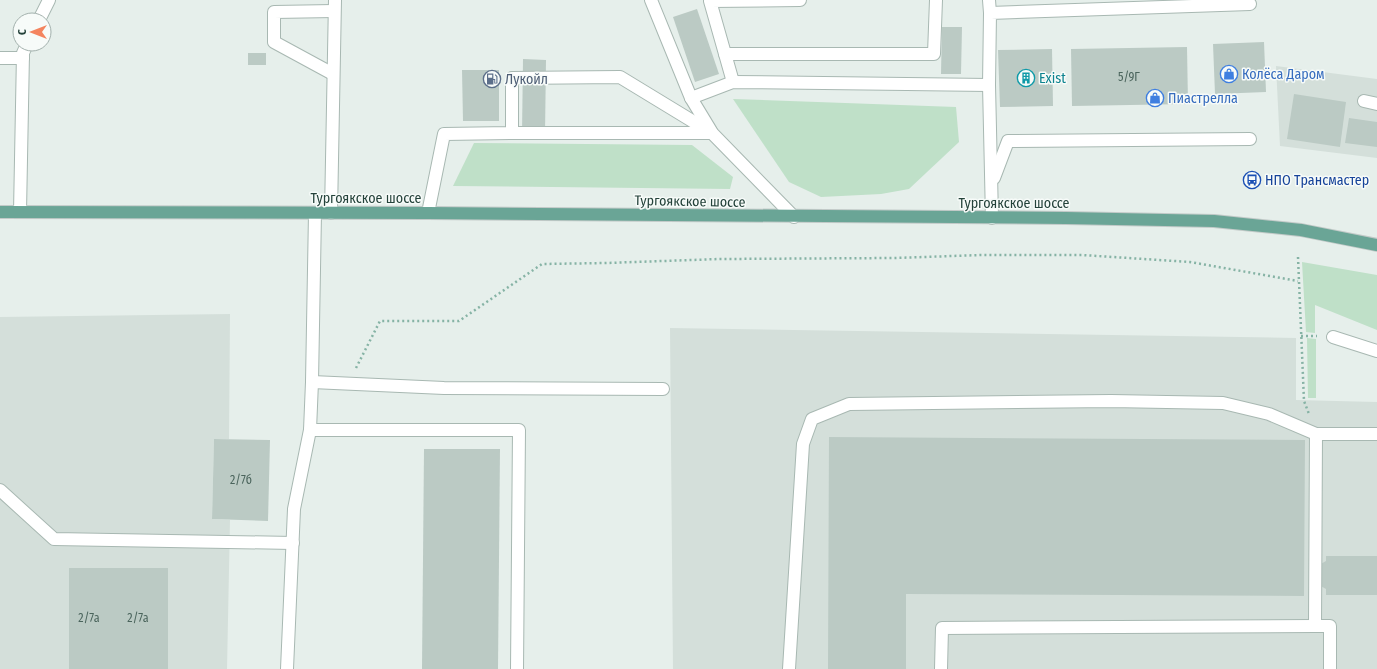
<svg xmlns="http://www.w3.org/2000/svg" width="1377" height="669" viewBox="0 0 1377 669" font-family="'Fira Sans Condensed',sans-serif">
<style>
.built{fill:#d4dfda}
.green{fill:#bfe0c8}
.building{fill:#bbcac4}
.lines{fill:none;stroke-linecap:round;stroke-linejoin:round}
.minor-casing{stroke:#a8b8b2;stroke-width:14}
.major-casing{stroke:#c2cac8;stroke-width:14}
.path{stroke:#86b3a5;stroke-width:2.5;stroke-dasharray:2 3;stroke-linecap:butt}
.minor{stroke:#fff;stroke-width:12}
.major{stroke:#6aa596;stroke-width:12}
.labels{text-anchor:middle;stroke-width:3;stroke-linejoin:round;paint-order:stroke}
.number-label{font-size:12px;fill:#4a645c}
.shop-label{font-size:14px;fill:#366cbe;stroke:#f7fbf9;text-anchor:start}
.culture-label{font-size:14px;fill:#0d838f;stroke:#f7fbf9;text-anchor:start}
.service-label{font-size:14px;fill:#4e5e75;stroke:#f7fbf9;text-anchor:start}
.transit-label{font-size:14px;fill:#164399;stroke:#f7fbf9;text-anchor:start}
.street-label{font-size:14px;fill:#24423a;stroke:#f7fbf9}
</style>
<rect width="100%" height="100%" fill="#e6efeb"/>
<!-- built -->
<g class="built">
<polygon points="1276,66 1377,79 1377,158 1280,146"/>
<polygon points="230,314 229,439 214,439 212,519 230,520 227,669 0,669 0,317"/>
<polygon points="670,328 1296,338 1296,400 1377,402 1377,669 673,669"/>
</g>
<!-- green -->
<g class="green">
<polygon points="733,99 956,107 959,142 909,189 881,194 821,197 789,182"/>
<polygon points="474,143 692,145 733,177 730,189 453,186"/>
<polygon points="1302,262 1377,275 1377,330 1315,305 1315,333 1306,332"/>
<polygon points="1307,338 1316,339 1316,398 1308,398"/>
</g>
<!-- building -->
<g class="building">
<polygon points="697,9 719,74 695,82 673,17"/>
<polygon points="942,27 962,27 961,74 941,74"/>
<polygon points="1264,42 1266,92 1215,94 1213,44"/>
<polygon points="1187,47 1188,104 1072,106 1071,49"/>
<polygon points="1052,49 1053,106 1000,107 998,50"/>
<rect x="248" y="53" width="18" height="12"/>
<polygon points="523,59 546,60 545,134 522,134"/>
<polygon points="462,70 499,70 499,121 463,121"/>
<polygon points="1294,94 1346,102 1340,147 1287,139"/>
<polygon points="1349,118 1377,122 1377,147 1345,143"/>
<polygon points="829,437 1305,440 1304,596 906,594 906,669 828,669"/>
<polygon points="214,439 270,440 268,521 212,519"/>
<polygon points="424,449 500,449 498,669 422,669"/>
<polygon points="1326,556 1377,556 1377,595 1326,595 1326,589 1319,585 1319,565 1326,561"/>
<rect x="69" y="568" width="99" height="101"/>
</g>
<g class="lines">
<defs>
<g id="minor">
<polyline points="651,0 691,98 711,131"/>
<polyline points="989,0 990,13"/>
<polyline points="39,20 49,0"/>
<polyline points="725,54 934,54 936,0"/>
<polyline points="0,58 23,58"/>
<polyline points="333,74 274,42 274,12 334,11"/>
<polyline points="733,82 710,1 800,0"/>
<polyline points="691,98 733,82 989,85"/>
<polyline points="1364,101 1377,104"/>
<polyline points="512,133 711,133"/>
<polyline points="994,178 1008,141 1250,139"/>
<polyline points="20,212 23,53 27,44"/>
<polyline points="331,213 335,0"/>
<polyline points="428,213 444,134 512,133 512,78 620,77 712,133 794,217"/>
<polyline points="992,218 989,85 990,13 1250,4"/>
<polyline points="1333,337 1377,351"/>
<polyline points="312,382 444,388 663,389"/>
<polyline points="310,430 519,430 517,669"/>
<polyline points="0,490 54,539 293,543"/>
<polyline points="1315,626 1316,434"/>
<polyline points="287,669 294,509 310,430 312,382 315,213"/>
<polyline points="789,669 803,444 812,419 849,404 1111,401 1223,403 1269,414 1316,434 1377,434"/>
<polyline points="941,669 942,628 1315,626 1330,626 1330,669"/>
</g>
<polyline id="major" points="0,212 428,213 1066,218 1214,221 1301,230 1377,245"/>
</defs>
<!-- minor casing -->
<use href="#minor" class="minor-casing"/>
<!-- major casing -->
<use href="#major" class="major-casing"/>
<!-- path -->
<g class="path">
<polyline points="1298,257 1304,401 1309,414"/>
<polyline points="1301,336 1317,336"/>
<polyline points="356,368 380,321 459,321 542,264 606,263 720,259 895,258 981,255 1082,255 1190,262 1298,281"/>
</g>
<!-- minor -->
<use href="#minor" class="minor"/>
<!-- major -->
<use href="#major" class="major"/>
</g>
<!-- icons -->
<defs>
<symbol id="shop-ring" viewBox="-11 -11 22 22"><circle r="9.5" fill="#f7fbf9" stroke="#3f7fe0" stroke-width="1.5"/><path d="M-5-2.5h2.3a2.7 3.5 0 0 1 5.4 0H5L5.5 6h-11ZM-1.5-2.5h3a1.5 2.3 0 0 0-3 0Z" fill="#3f7fe0"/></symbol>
<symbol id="building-ring" viewBox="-11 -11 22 22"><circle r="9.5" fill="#f7fbf9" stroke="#0f9aa8" stroke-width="1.5"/><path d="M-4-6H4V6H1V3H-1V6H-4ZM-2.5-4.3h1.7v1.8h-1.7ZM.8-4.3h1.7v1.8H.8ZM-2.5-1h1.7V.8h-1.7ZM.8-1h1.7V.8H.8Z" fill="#0f9aa8"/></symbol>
<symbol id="fuel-ring" viewBox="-11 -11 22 22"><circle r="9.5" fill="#f7fbf9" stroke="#5c6f8a" stroke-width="1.5"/><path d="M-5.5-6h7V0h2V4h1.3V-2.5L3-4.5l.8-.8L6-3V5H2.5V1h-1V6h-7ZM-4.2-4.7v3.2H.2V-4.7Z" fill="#5c6f8a"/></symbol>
<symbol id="bus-ring" viewBox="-11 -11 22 22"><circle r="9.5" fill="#f7fbf9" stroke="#1a4fb4" stroke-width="1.5"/><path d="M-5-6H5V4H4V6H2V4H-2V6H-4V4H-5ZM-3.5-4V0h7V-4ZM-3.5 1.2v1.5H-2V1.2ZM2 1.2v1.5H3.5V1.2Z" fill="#1a4fb4"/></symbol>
</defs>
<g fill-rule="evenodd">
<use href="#shop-ring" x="1219" y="64" width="20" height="20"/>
<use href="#building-ring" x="1016" y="68" width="20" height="20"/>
<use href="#fuel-ring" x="482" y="69" width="20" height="20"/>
<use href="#shop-ring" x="1145" y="88" width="20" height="20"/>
<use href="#bus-ring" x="1242" y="170" width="20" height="20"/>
</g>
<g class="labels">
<!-- number labels -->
<g class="number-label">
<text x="1129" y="81">5/9Г</text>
<text x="241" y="484">2/7б</text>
<text x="89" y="622">2/7а</text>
<text x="138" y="622">2/7а</text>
</g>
<!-- shop labels -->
<g class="shop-label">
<text x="1242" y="79">Колёса Даром</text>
<text x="1168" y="103">Пиастрелла</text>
</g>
<!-- culture labels -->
<g class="culture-label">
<text x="1039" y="83">Exist</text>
</g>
<!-- service labels -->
<g class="service-label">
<text x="505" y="84">Лукойл</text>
</g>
<!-- transit labels -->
<g class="transit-label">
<text x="1265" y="185">НПО Трансмастер</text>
</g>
<!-- street labels -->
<g class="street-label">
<text x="366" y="203">Тургоякское шоссе</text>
<text transform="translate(690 201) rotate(1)" y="5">Тургоякское шоссе</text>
<text x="1014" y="208">Тургоякское шоссе</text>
</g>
</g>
<!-- north arrow -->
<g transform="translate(32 32) rotate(270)"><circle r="19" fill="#f7fbf9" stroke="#a3b1ad"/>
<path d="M0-3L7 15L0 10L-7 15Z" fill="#f4845f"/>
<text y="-6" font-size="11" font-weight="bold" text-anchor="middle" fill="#24423a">С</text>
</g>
</svg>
